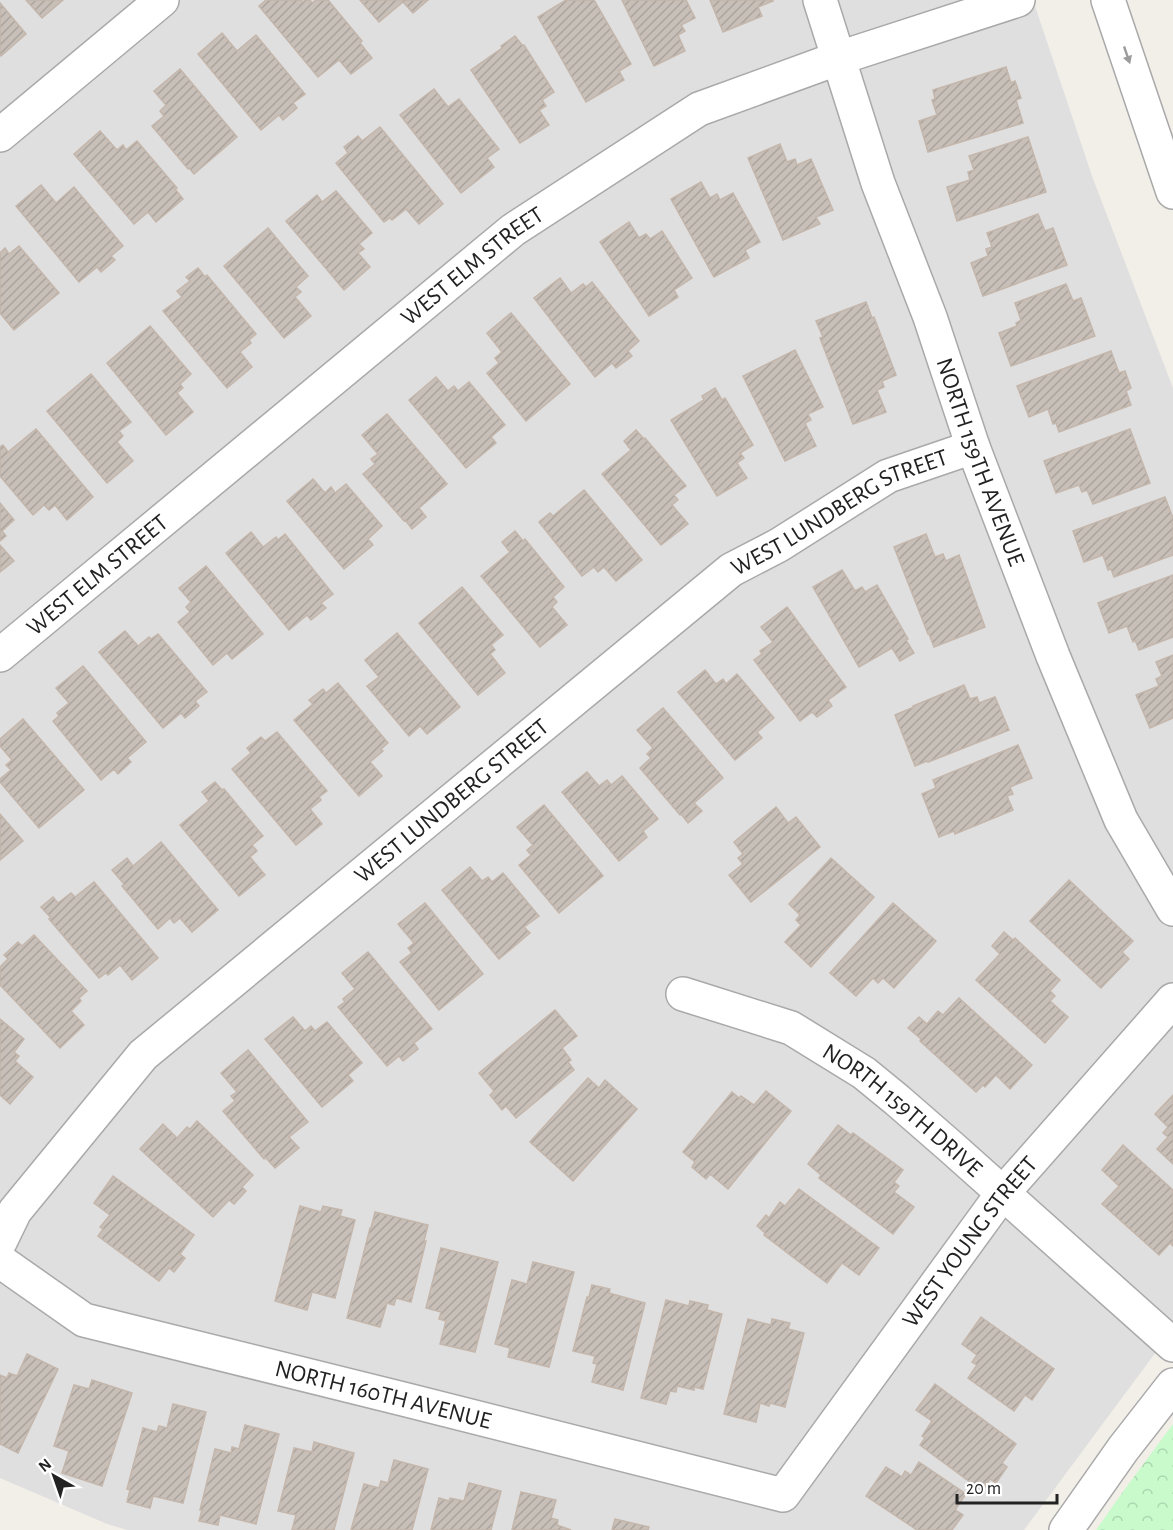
<svg xmlns="http://www.w3.org/2000/svg" width="1173" height="1530" viewBox="0 0 1173 1530" font-family="'Alegreya Sans',sans-serif">
<style>
.residential{fill:#e0dfdf}
.park{fill:url(#park-crowns)}
.building{fill:url(#building-hatch);stroke:#c4b6ab;stroke-width:1.5}
.lines{fill:none;stroke-linecap:round;stroke-linejoin:round}
.minor-casing{stroke:#a9a9a9;stroke-width:36}
.tertiary-casing{stroke:#a9a9a9;stroke-width:36}
.minor{stroke:#fff;stroke-width:33}
.tertiary{stroke:#fff;stroke-width:33}
.oneway{fill:#9c9c9c}
.labels{text-anchor:middle;stroke-width:5;stroke-linejoin:round;paint-order:stroke}
.street-label{font-size:24px;fill:#222;stroke:#fff}
</style>
<defs>
<pattern id="park-crowns" width="20" height="18" patternUnits="userSpaceOnUse" patternTransform="scale(1.5)"><rect width="20" height="18" fill="#c8facc"/><path d="M2 6a3 3 0 1 1 6 0M12 15a3 3 0 1 1 6 0" fill="none" stroke="#acd6af"/></pattern>
<pattern id="building-hatch" width="6" height="6" patternUnits="userSpaceOnUse" patternTransform="scale(1.5)"><rect width="6" height="6" fill="#c7bfb8"/><path d="M-1 1l2-2M0 6l6-6M5 7l2-2" fill="none" stroke="#aba49e"/></pattern>
</defs>
<rect width="100%" height="100%" fill="#f2efe9"/>
<!-- residential -->
<polygon class="residential" points="0,0 1033,0 1092,176 1173,388 1173,1329 1024,1530 127,1530 107,1524 0,1478"/>
<!-- park -->
<polygon class="park" points="1173,1424 1173,1530 1096,1530 1122,1493"/>
<!-- building -->
<g class="building">
<polygon points="26,0 63,0 42,18"/>
<polygon points="266,0 301,0 303,2 305,0 310,0 312,3 316,0 328,0 362,41 360,43 372,58 351,74 339,60 318,77 259,6"/>
<polygon points="360,0 428,0 413,13 403,2 379,22"/>
<polygon points="566,0 594,0 631,64 619,71 624,80 586,102 538,17"/>
<polygon points="622,0 686,0 695,18 681,25 685,31 678,35 685,51 654,66"/>
<polygon points="710,0 772,0 773,1 758,7 762,16 723,32"/>
<polygon points="0,3 26,34 1,56 0,55"/>
<polygon points="222,33 237,51 256,35 305,94 293,103 297,108 283,120 279,115 261,130 198,54"/>
<polygon points="515,36 522,45 524,45 554,92 542,100 546,106 539,110 549,125 520,143 471,70 502,48 501,46"/>
<polygon points="1006,67 1011,83 1015,81 1021,98 1016,100 1023,123 928,152 919,121 937,115 932,100 935,99 933,90"/>
<polygon points="180,69 237,137 194,174 189,168 188,169 152,126 164,116 160,111 166,105 154,91"/>
<polygon points="434,89 448,107 459,99 499,149 487,158 494,167 461,193 400,115"/>
<polygon points="380,127 443,204 419,224 406,209 392,220 390,218 384,222 336,163 348,153 344,147 358,136 362,141"/>
<polygon points="100,131 117,150 123,145 126,150 137,141 177,188 175,189 183,199 156,222 148,212 134,224 74,154"/>
<polygon points="1028,137 1046,192 957,221 947,187 970,180 968,172 974,170 969,156"/>
<polygon points="780,144 787,162 795,159 797,165 811,159 833,210 816,217 820,224 783,240 748,158"/>
<polygon points="701,182 710,198 717,194 720,200 733,193 760,242 745,250 749,258 714,277 671,199"/>
<polygon points="41,185 56,203 74,187 123,246 111,256 115,260 101,272 97,267 79,282 16,206"/>
<polygon points="336,191 372,233 359,244 364,249 358,253 370,267 344,290 286,221 317,195 322,202"/>
<polygon points="1038,214 1045,231 1053,228 1067,265 983,296 971,263 988,256 986,249 992,247 987,233"/>
<polygon points="629,222 639,238 646,234 650,239 662,231 692,278 674,290 678,297 649,316 600,242"/>
<polygon points="268,228 308,276 296,287 301,292 295,297 311,316 284,338 224,266"/>
<polygon points="19,246 59,293 14,330 0,313 0,253 5,248 9,254"/>
<polygon points="198,268 205,277 207,275 256,334 249,340 251,343 240,352 252,367 227,388 163,311 182,297 177,291 190,281 186,277"/>
<polygon points="560,278 571,293 583,284 586,287 592,282 639,341 628,351 632,356 616,368 612,363 595,377 534,298"/>
<polygon points="1066,284 1073,301 1081,298 1095,336 1011,366 999,333 1017,326 1016,323 1021,320 1015,303"/>
<polygon points="866,302 872,318 874,317 896,375 882,381 884,387 877,390 886,412 853,424 820,338 823,337 816,321"/>
<polygon points="511,313 570,384 526,421 487,373 499,363 495,358 502,352 487,333"/>
<polygon points="150,326 191,374 180,384 183,388 177,393 193,412 166,435 107,363"/>
<polygon points="795,350 823,407 808,414 811,420 805,423 816,446 785,461 743,376"/>
<polygon points="1111,351 1119,373 1125,371 1131,388 1126,391 1131,405 1059,432 1056,423 1053,424 1048,409 1029,417 1017,386"/>
<polygon points="91,374 131,422 119,431 123,436 117,442 133,461 107,483 47,411"/>
<polygon points="436,377 448,391 454,386 458,391 469,382 505,425 491,437 496,443 466,468 409,400"/>
<polygon points="715,388 722,400 725,398 753,445 740,453 744,458 737,463 747,478 717,496 671,420 704,400 702,396"/>
<polygon points="387,414 447,484 419,508 426,517 412,529 405,520 404,521 363,474 375,464 371,459 378,454 362,435"/>
<polygon points="36,429 93,497 67,520 55,505 49,510 44,505 33,515 0,476 0,447 3,445 8,452"/>
<polygon points="1130,429 1150,483 1093,504 1087,490 1082,492 1079,485 1056,493 1044,461"/>
<polygon points="636,430 644,439 645,438 686,486 674,495 678,500 672,505 688,524 661,545 602,474 631,450 624,441"/>
<polygon points="313,479 325,493 331,487 335,493 346,484 382,526 368,539 373,545 344,569 287,501"/>
<polygon points="584,490 642,560 616,581 604,567 598,572 594,567 582,576 539,522 550,513 553,516"/>
<polygon points="1165,497 1173,518 1173,555 1114,577 1111,569 1108,570 1103,555 1084,562 1073,531"/>
<polygon points="0,503 14,520 2,531 6,536 0,541"/>
<polygon points="515,531 523,541 525,539 564,587 553,597 557,602 552,607 567,625 540,647 481,576 510,552 502,542"/>
<polygon points="251,532 263,547 276,537 278,540 285,534 333,594 321,603 326,608 311,620 307,615 289,630 226,553"/>
<polygon points="926,534 935,557 943,554 946,561 959,555 985,627 934,647 929,634 928,634 894,547"/>
<polygon points="0,545 14,561 0,572"/>
<polygon points="206,566 263,634 232,659 227,653 213,665 178,622 190,612 186,607 191,602 179,588"/>
<polygon points="842,570 855,591 862,587 865,592 877,585 908,639 906,640 914,653 900,661 892,648 859,667 813,587"/>
<polygon points="1173,575 1173,637 1139,650 1135,640 1133,642 1127,626 1109,633 1098,603"/>
<polygon points="462,587 503,635 491,645 495,650 490,654 505,673 478,695 419,623"/>
<polygon points="787,607 846,687 828,700 832,706 817,717 812,712 800,721 754,660 762,654 760,651 773,642 761,627"/>
<polygon points="125,631 138,646 149,637 151,639 158,634 207,692 195,701 199,706 185,718 181,713 163,728 99,652"/>
<polygon points="397,633 460,707 427,734 420,726 409,736 367,686 379,677 365,660"/>
<polygon points="1173,655 1173,718 1150,728 1136,695 1159,686 1156,679 1162,676 1156,662"/>
<polygon points="83,666 146,742 127,758 131,762 118,774 114,769 101,780 53,721 59,716 57,713 69,703 56,688"/>
<polygon points="705,670 716,684 723,679 726,684 737,674 774,718 757,732 762,738 735,760 678,692"/>
<polygon points="338,683 388,743 381,749 383,751 370,762 382,776 359,796 294,720 313,704 309,700 323,689 326,693"/>
<polygon points="964,685 970,699 977,697 979,703 995,697 1009,730 928,762 927,761 915,766 895,715 914,707 913,706"/>
<polygon points="663,708 723,778 694,803 702,811 688,823 681,814 680,815 640,768 651,758 647,754 653,748 637,730"/>
<polygon points="23,719 84,790 39,828 0,782 0,779 11,770 6,765 12,760 0,746 0,739"/>
<polygon points="277,732 327,791 319,797 321,800 310,809 322,824 296,845 232,769 251,753 247,748 261,737 265,741"/>
<polygon points="1018,745 1032,778 1010,787 1013,794 1007,796 1013,810 955,834 954,831 939,837 922,794 936,788 933,780"/>
<polygon points="587,772 599,786 607,780 611,785 622,776 658,819 643,831 647,837 619,861 562,792"/>
<polygon points="215,782 222,790 224,789 263,836 252,845 257,851 250,857 265,875 239,896 180,825 209,801 202,792"/>
<polygon points="544,805 603,876 559,913 519,865 531,855 527,850 533,845 517,827"/>
<polygon points="776,807 788,823 796,817 820,847 751,902 729,875 743,864 738,858 743,854 734,842"/>
<polygon points="0,814 23,841 0,860"/>
<polygon points="161,842 218,910 192,932 180,918 174,923 170,918 158,929 122,886 124,884 112,870 127,858 133,866"/>
<polygon points="831,858 874,897 811,967 785,942 801,925 796,920 800,915 789,904"/>
<polygon points="470,867 482,881 488,877 492,882 503,873 539,916 524,927 530,933 499,959 442,890"/>
<polygon points="1069,880 1133,941 1122,952 1129,959 1101,988 1030,921"/>
<polygon points="94,882 158,958 132,980 120,965 108,975 106,973 99,978 49,919 51,918 41,907 53,897 58,903 71,893 75,897"/>
<polygon points="425,903 483,974 439,1010 400,962 412,953 408,948 414,943 398,924"/>
<polygon points="893,903 936,941 894,988 883,978 878,983 873,978 856,996 830,973"/>
<polygon points="1004,932 1013,940 1015,938 1060,980 1050,991 1055,996 1050,1001 1068,1017 1045,1043 976,980 1000,954 992,946"/>
<polygon points="34,935 87,991 79,998 81,1001 71,1011 84,1025 60,1048 0,985 0,967 8,959 4,955 18,942 22,946"/>
<polygon points="368,952 432,1029 414,1043 418,1049 403,1061 399,1056 387,1066 338,1007 345,1002 343,999 355,989 342,973"/>
<polygon points="959,998 1032,1065 1010,1089 996,1075 985,1087 983,1085 976,1092 920,1041 921,1039 908,1028 919,1017 927,1024 938,1011 943,1015"/>
<polygon points="555,1010 577,1036 562,1048 571,1060 568,1062 574,1070 516,1118 506,1106 502,1110 490,1095 494,1091 479,1073"/>
<polygon points="293,1017 305,1031 311,1026 315,1031 327,1022 362,1063 348,1075 353,1081 322,1107 265,1039"/>
<polygon points="0,1019 24,1039 14,1052 19,1056 15,1061 33,1077 10,1104 0,1095"/>
<polygon points="248,1050 308,1122 289,1137 299,1148 275,1168 265,1157 264,1159 223,1111 235,1101 231,1096 237,1092 221,1073"/>
<polygon points="588,1078 599,1088 605,1080 637,1109 573,1181 530,1142"/>
<polygon points="766,1091 791,1111 728,1189 710,1174 706,1179 692,1167 695,1162 683,1152 732,1092 739,1098 741,1096 754,1105"/>
<polygon points="1173,1095 1173,1164 1157,1149 1168,1137 1163,1133 1168,1127 1155,1114"/>
<polygon points="197,1121 253,1175 242,1187 246,1191 234,1204 229,1200 213,1217 140,1149 163,1124 177,1138 187,1127 190,1129"/>
<polygon points="838,1125 851,1135 853,1133 903,1170 894,1182 899,1186 894,1192 914,1207 893,1234 819,1178 821,1175 808,1164"/>
<polygon points="1123,1145 1173,1190 1173,1246 1170,1243 1159,1255 1102,1204 1119,1186 1102,1170"/>
<polygon points="113,1176 194,1235 180,1254 185,1258 174,1272 169,1268 159,1281 98,1236 103,1229 100,1227 110,1215 94,1203"/>
<polygon points="799,1189 879,1248 859,1275 842,1263 827,1283 764,1235 765,1233 757,1226 766,1215 769,1218 780,1202 785,1206"/>
<polygon points="300,1206 321,1212 323,1206 342,1210 340,1216 355,1220 335,1298 312,1292 307,1310 275,1301"/>
<polygon points="375,1212 428,1225 424,1241 426,1241 411,1302 396,1298 394,1305 387,1303 380,1327 347,1318 370,1228 371,1228"/>
<polygon points="441,1248 498,1262 475,1352 440,1344 446,1321 439,1319 441,1312 426,1308"/>
<polygon points="533,1262 574,1272 549,1367 508,1357 510,1348 495,1344 512,1280 527,1284"/>
<polygon points="592,1285 610,1289 609,1293 645,1303 623,1390 592,1382 597,1364 593,1363 595,1356 573,1351 587,1297 589,1297"/>
<polygon points="666,1300 689,1306 690,1301 708,1305 707,1310 722,1314 703,1389 694,1387 694,1390 677,1386 676,1392 670,1391 666,1404 641,1398"/>
<polygon points="981,1317 1054,1369 1032,1400 1025,1395 1014,1411 968,1378 977,1365 972,1362 977,1355 962,1344"/>
<polygon points="748,1319 771,1325 772,1319 790,1323 788,1329 804,1333 785,1407 770,1403 769,1406 760,1403 756,1422 724,1414"/>
<polygon points="27,1354 58,1369 18,1453 0,1444 0,1375 7,1378 9,1373 17,1376"/>
<polygon points="92,1380 132,1393 102,1486 62,1473 69,1451 54,1446 74,1385 89,1389"/>
<polygon points="935,1384 1016,1444 1002,1463 1007,1467 996,1483 990,1479 982,1491 920,1445 925,1438 922,1436 932,1421 916,1410"/>
<polygon points="173,1404 206,1412 183,1503 153,1496 150,1508 127,1502 130,1490 127,1489 143,1428 157,1432 159,1426 167,1428"/>
<polygon points="245,1425 279,1434 256,1524 220,1515 218,1525 199,1521 202,1510 200,1510 215,1449 231,1453 232,1447 239,1449"/>
<polygon points="314,1442 354,1453 334,1530 292,1530 296,1515 278,1511 294,1448 312,1452"/>
<polygon points="394,1460 428,1469 412,1530 351,1530 364,1484 379,1488 381,1481 388,1483"/>
<polygon points="919,1462 966,1494 955,1510 963,1515 952,1530 917,1530 866,1496 886,1467 902,1477 905,1471 911,1475"/>
<polygon points="469,1483 501,1491 491,1530 431,1530 439,1498 449,1501 450,1498 464,1501"/>
<polygon points="521,1492 556,1500 551,1518 558,1520 557,1525 571,1530 512,1530"/>
<polygon points="615,1519 649,1527 648,1530 612,1530"/>
</g>
<g class="lines">
<defs>
<g id="minor">
<path id="s1" d="M 820,0 L 878,183 L 930,317 L 973,447 L 1053,656 L 1121,820 L 1173,909"/>
<polyline points="0,135 162,0"/>
<path id="s2" d="M 0,655 L 513,230 L 699,109 L 839,58 L 1018,0"/>
<path id="s3" d="M 683,994 L 791,1028 L 864,1073 L 897,1100 L 951,1147 L 1173,1345"/>
<path id="s4" d="M 0,1242 L 15,1211 L 143,1055 L 731,570 L 779,545 L 888,476 L 973,447"/>
<path id="s5" d="M 0,1261 L 84,1320 L 407,1400 L 783,1495 L 1002,1194 L 1173,1000"/>
</g>
<g id="tertiary">
<polyline points="1108,0 1173,192"/>
<polyline points="1066,1530 1123,1449 1173,1385"/>
</g>
</defs>
<!-- minor casing -->
<use href="#minor" class="minor-casing"/>
<!-- tertiary casing -->
<use href="#tertiary" class="tertiary-casing"/>
<!-- minor -->
<use href="#minor" class="minor"/>
<!-- tertiary -->
<use href="#tertiary" class="tertiary"/>
</g>
<!-- one-way arrows -->
<defs><path id="oneway-solid" d="M-6-.8H1V-3.2L6.5 0L1 3.2V.8H-6Z" transform="scale(1.5)"/></defs>
<use class="oneway" href="#oneway-solid" transform="translate(1127 55) rotate(71)"/>
<g class="labels">
<!-- street labels -->
<g class="street-label">
<text dy="8" stroke="none"><textPath href="#s2" startOffset="612">WEST ELM STREET</textPath></text>
<text dy="8" stroke="none"><textPath href="#s1" startOffset="489">NORTH 159TH AVENUE</textPath></text>
<text dy="8" stroke="none"><textPath href="#s4" startOffset="1122">WEST LUNDBERG STREET</textPath></text>
<text dy="8" stroke="none"><textPath href="#s2" startOffset="126">WEST ELM STREET</textPath></text>
<text dy="8" stroke="none"><textPath href="#s4" startOffset="636">WEST LUNDBERG STREET</textPath></text>
<text dy="8" stroke="none"><textPath href="#s3" startOffset="252">NORTH 159TH DRIVE</textPath></text>
<text dy="8" stroke="none"><textPath href="#s5" startOffset="1138">WEST YOUNG STREET</textPath></text>
<text dy="8" stroke="none"><textPath href="#s5" startOffset="411">NORTH 160TH AVENUE</textPath></text>
</g>
</g>
<!-- north arrow -->
<g transform="translate(54 1476) rotate(320)" stroke="#ffffff" stroke-width="4.5" paint-order="stroke">
<path d="M0-4.5L10 22L0 15L-10 22Z" fill="#222222"/>
<text y="-9" font-size="16" font-weight="bold" text-anchor="middle" fill="#222222">N</text>
</g>
<!-- scale -->
<path d="M957 1494v9h100v-9" fill="none" stroke="#222222" stroke-width="3"/>
<text x="966" y="1494" font-size="18" fill="#222222" stroke="#ffffff" stroke-width="4.5" paint-order="stroke">20 m</text>
</svg>
